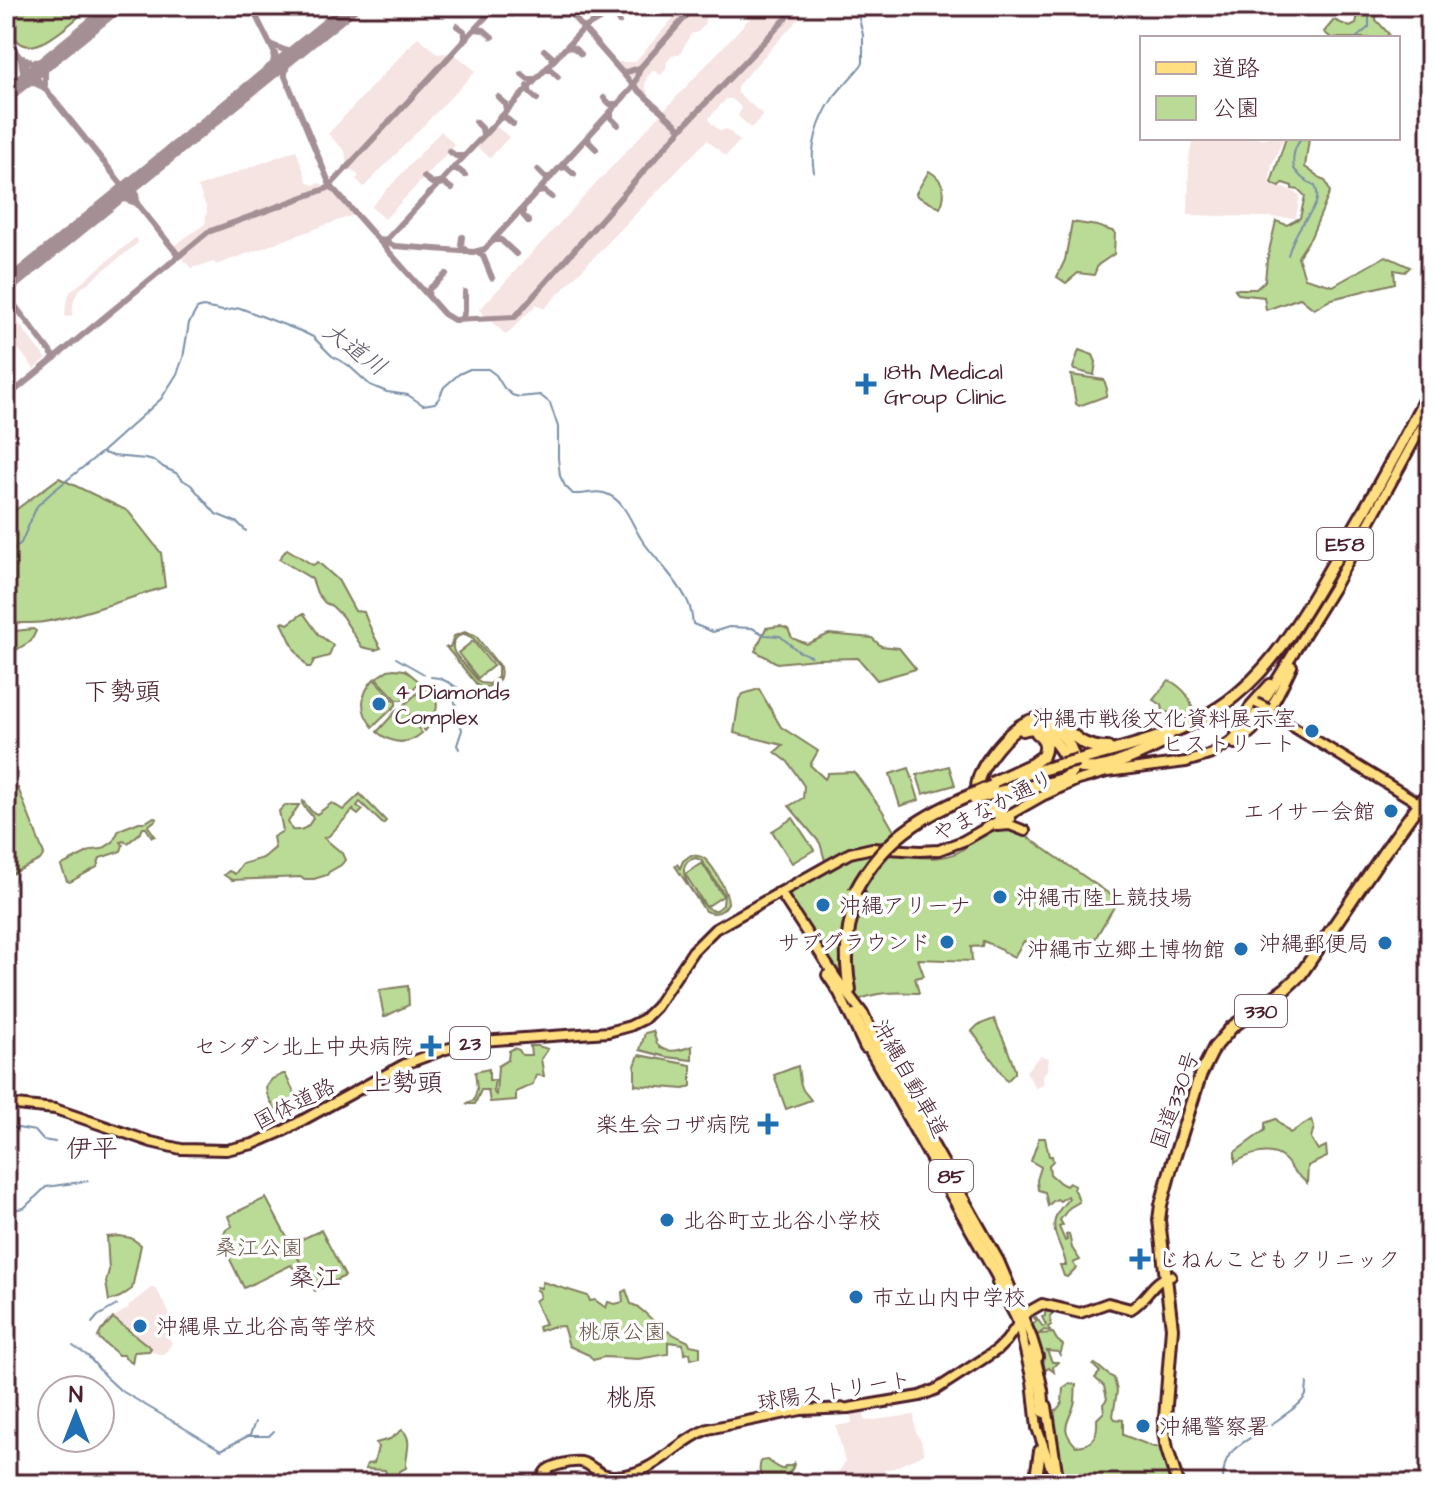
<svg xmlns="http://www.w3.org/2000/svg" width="1436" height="1490" viewBox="0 0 1436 1490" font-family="'Architects Daughter','Klee One',sans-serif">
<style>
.built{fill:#f6e4e3}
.green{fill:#badb95;stroke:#827d60;stroke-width:2;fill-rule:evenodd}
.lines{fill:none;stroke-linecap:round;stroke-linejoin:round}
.stream{stroke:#798fa7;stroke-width:2}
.taxiway{stroke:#a48f95;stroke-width:6}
.runway{stroke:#a48f95;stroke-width:16}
.highway-tunnel{stroke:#dbd2d5;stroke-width:10;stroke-dasharray:10 5;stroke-linecap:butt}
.major-casing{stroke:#4a1f2b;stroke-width:14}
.highway-casing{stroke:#4a1f2b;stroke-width:16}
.major{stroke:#ffdf80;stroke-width:8}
.highway{stroke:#ffdf80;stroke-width:10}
.major-bridge-casing{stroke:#4a1f2b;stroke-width:14;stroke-linecap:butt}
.highway-bridge-casing{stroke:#4a1f2b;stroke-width:16;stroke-linecap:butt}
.major-bridge{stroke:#ffdf80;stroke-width:8}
.highway-bridge{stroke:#ffdf80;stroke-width:10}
.poi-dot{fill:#1f6fb2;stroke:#fff;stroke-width:3}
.labels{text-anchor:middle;stroke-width:7;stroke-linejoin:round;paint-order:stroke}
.shield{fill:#fff;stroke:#80626b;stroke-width:2}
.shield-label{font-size:20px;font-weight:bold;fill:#4a1f2b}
.poi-label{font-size:22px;fill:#4a1f2b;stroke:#fff;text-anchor:start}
.street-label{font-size:22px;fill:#4a1f2b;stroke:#fff}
.park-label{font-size:22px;fill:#6c574b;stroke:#fff}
.water-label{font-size:24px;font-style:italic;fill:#615769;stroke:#fff}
.quarter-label{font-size:26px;fill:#4a1f2b;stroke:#fff}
</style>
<rect width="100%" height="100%" fill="#fff"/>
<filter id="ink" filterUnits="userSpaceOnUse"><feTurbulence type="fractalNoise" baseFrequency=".0125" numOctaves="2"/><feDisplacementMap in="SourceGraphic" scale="16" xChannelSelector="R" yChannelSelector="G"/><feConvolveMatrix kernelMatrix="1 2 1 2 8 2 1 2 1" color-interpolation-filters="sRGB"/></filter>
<g filter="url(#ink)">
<!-- built -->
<g class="built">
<polygon points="684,6 710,6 708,9 710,12 705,18 704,26 698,32 691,34 680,54 672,56 667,62 666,69 661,75 653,70 647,77 645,86 649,96 617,62 635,62"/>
<polygon points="761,6 795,6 803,14 737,86 737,92 763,115 751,128 738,116 741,110 740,106 732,99 726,99 709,118 711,123 720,131 727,129 740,141 726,156 707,140 544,309 537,304 506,335 479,310"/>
<polygon points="418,37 438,54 445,53 450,55 453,53 476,71 364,187 356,179 359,176 347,167 345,151 328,134"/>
<polygon points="495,125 509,137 490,158 476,146"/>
<polygon points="441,131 455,145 385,219 371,207"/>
<polygon points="1193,138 1284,138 1272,164 1269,185 1288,189 1300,195 1296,218 1188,215 1189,158"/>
<polygon points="296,150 308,183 314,185 320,183 328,188 353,215 216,265 214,262 191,268 172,247 205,224 207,209 198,187"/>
<polygon points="135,238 137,239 138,243 79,290 74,299 72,316 67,317 65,316 66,304 70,292"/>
<polygon points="6,307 46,359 34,369 6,333"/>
<polygon points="1040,1056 1049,1058 1047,1070 1042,1076 1044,1083 1036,1089 1026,1071"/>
<polygon points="152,1287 156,1288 178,1330 169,1339 172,1343 164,1355 147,1351 136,1351 134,1353 134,1363 132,1363 130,1360 125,1358 124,1355 118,1355 108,1345 96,1339 102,1328 112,1318 129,1308 128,1306"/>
<polygon points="863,1408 865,1421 914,1415 916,1433 921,1440 924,1454 894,1468 884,1470 884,1482 879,1484 840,1484 838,1473 845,1462 836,1426 852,1423 850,1410"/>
</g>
<!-- green -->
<g class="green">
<path d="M 6,6 L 91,6 C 76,18 35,61 17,40 C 5,25 6,25 6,6 Z"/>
<polygon points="1357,6 1377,6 1376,20 1389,34 1385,38 1331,38 1324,32 1334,20 1350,27 1356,24 1359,8"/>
<polygon points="1286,138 1309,139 1305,167 1326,182 1330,192 1311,237 1298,257 1305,278 1333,286 1386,256 1410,267 1405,272 1394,270 1395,283 1332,299 1314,309 1300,298 1266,310 1264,297 1238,294 1235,289 1256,289 1265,281 1267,260 1276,221 1287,225 1300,218 1305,196 1299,190 1292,189 1292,186 1283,183 1280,187 1271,183"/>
<path d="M 929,171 C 943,179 948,193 940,208 L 917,196 L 916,193 Z"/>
<polygon points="1072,222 1097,226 1115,232 1114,254 1098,265 1094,275 1078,273 1066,283 1057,277 1065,260"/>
<polygon points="1079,350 1093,355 1096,362 1094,375 1074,370 1073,368"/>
<polygon points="1071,375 1104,380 1107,389 1106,396 1079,406 1076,404"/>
<path d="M 59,478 L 128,511 L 161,553 L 165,587 C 125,599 84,615 44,622 C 31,624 19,622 6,624 L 6,517 Z"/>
<path d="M 287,549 L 313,565 L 318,562 L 338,580 L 355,611 L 364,612 C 366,619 376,641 381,648 L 375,650 L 362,647 L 342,616 L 332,606 L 325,603 L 317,593 L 312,579 L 279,559 Z"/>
<polygon points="302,614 304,614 319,635 333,645 329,656 314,660 311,667 307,667 295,650 282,623 284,622 288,624"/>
<polygon points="780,626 788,629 792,638 807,644 829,634 872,638 881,646 899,648 916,669 877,680 858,658 816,659 777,663 755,651 766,628"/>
<polygon points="33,629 36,631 31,641 6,656 6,632"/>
<path d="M 465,632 L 476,636 L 500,667 C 503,680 496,687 483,687 L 490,696 L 488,698 L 446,647 L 450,647 L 454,636 ZM 465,634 L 473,638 L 498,667 L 498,677 L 490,684 L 480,683 L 455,654 C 450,644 454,636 465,634 Z"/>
<polygon points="473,641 493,666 478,678 458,653"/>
<polygon points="394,669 405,670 420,682 402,700 397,700 376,678 388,670"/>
<path d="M 374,679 L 396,702 L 396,705 L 373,727 C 359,711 360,694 374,679 Z"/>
<path d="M 1169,680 C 1183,688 1192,697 1193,714 L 1185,718 L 1163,711 L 1162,705 L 1153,700 Z"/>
<path d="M 426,685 C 443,697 438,717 425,731 L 404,708 L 404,705 Z"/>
<polygon points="759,689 781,727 818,751 810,765 825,779 828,773 854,772 882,810 894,831 881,845 826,864 820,843 789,806 803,798 804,786 788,762 775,752 783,745 734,733 739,699 743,694"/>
<path d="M 402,708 L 422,733 C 407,746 392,744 377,732 L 398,709 Z"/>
<polygon points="949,766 955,785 923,794 917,775"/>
<polygon points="909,768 919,800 900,806 890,774"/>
<polygon points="18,788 44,854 40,860 6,877 6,792"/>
<path d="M 360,794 L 386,821 L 383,824 L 360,802 L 357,806 L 363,810 L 358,815 L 353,811 L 354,809 L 329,836 L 324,838 L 342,853 L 345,860 L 341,865 L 329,872 L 327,875 L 314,879 L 305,879 L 300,877 L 232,880 L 224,875 L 229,871 L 235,874 L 242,864 L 263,858 L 275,848 L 273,837 L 283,831 L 279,811 L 285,805 L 299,805 L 288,822 L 292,830 C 303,831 308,828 313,818 C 310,812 304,809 302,803 L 303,801 L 312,812 L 317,814 L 332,803 L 343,810 Z"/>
<polygon points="154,817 157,819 148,826 155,836 152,837 146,828 143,828 141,832 128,843 123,841 121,842 123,845 121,851 100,858 97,867 70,882 67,881 61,866 64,864 92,850 102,849 113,842 119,830 139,822 146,822"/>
<polygon points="793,818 814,850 792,863 772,831"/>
<path d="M 999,827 L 1016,829 L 1118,900 L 1089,949 L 1075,957 L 1074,960 L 1070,960 L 1024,941 L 1014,957 L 1001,950 L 1002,949 L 983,941 L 982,946 L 971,947 L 972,961 L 918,959 L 924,976 L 915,978 L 919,993 C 896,992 877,991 856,1001 L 788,900 L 789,892 C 812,880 837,861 863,855 C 896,847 939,871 967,846 Z"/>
<path d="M 691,855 C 698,856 700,855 705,859 C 714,867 728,892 728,903 C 723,913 715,915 705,911 L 675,866 L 677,864 L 680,868 L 683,861 ZM 696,858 L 702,861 L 724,894 L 723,905 C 719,908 718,911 712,910 C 705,910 664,864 696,858 Z"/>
<polygon points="702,863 723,896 706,907 685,874"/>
<polygon points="408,986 409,1005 384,1017 379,990"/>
<polygon points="994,1019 1006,1045 1015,1070 1015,1073 1007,1081 972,1031 978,1025"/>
<path d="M 653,1031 C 655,1035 655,1041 658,1045 C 666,1055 682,1050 692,1046 L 692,1060 L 667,1057 L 640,1050 L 645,1033 Z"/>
<polygon points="530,1046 538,1046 548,1049 541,1059 544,1076 536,1075 533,1084 516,1092 516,1100 490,1102 488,1090 481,1090 475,1104 466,1104 474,1100 477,1089 475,1072 489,1069 489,1080 495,1080 493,1091 496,1095 498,1066 508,1060 509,1051 514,1048 519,1050 522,1055 531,1055"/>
<polygon points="639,1055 691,1065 691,1086 684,1089 635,1085 635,1066"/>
<polygon points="798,1066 800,1082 803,1090 811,1100 786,1109 774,1075"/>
<polygon points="283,1074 285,1074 301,1106 279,1118 267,1094 266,1087 272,1079"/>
<path d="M 1276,1119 L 1290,1133 L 1311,1120 L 1314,1127 L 1311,1138 L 1318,1150 L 1326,1146 L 1327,1157 L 1308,1166 L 1307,1183 C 1302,1178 1296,1174 1292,1169 C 1289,1166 1288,1162 1284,1159 C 1271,1147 1248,1154 1235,1163 L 1235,1152 L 1265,1130 L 1265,1123 Z"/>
<path d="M 1039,1138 L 1045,1138 L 1049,1156 L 1052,1156 L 1053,1161 L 1049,1165 L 1050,1174 L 1060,1183 L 1066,1186 L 1069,1183 L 1075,1186 L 1073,1189 L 1076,1192 L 1079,1202 L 1069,1208 L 1060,1220 L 1063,1225 L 1059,1227 L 1065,1241 L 1067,1240 L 1066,1235 L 1069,1234 L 1072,1248 L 1080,1260 L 1073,1263 L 1076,1268 L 1067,1277 L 1064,1276 L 1060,1265 L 1066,1265 C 1064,1248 1048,1231 1057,1214 C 1060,1208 1066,1202 1069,1198 L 1067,1196 L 1060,1201 L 1057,1199 L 1053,1201 L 1048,1206 L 1045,1192 L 1038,1190 L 1037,1180 L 1041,1167 L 1031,1161 Z"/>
<polygon points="266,1198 302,1266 292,1244 321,1230 345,1276 315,1291 306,1273 299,1276 291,1265 244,1288 220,1239 226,1230 232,1226 228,1216"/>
<polygon points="119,1236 131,1238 141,1245 132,1289 120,1297 109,1301 106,1282 109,1270 107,1237"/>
<path d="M 543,1282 L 588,1296 L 590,1301 L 595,1300 L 606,1308 L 608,1302 L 615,1304 L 623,1302 L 622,1292 L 626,1290 L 631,1304 C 642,1307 649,1318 658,1325 C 668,1332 678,1337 689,1342 L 690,1345 L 700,1347 L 700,1357 L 691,1359 L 690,1353 L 684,1354 L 683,1344 L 668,1342 L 668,1354 L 638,1359 L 604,1357 L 593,1360 L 589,1355 L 569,1346 L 563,1326 L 551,1327 L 539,1331 L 538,1327 L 545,1324 L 535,1301 L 540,1297 L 539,1291 L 536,1290 L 537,1287 L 541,1288 Z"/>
<polygon points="1045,1312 1051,1312 1052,1314 1050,1316 1051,1325 1048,1327 1050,1331 1044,1330 1039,1334 1053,1333 1057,1340 1063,1345 1060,1355 1058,1352 1047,1351 1052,1362 1058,1362 1053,1367 1054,1372 1049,1368 1045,1370 1042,1353 1040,1352 1028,1323 1031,1322 1033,1324 1037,1321 1034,1318 1036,1317 1043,1327 1046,1325 1042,1317 1045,1316"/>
<path d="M 113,1318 L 151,1348 L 149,1351 L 134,1352 L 132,1363 L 125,1358 L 124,1355 L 118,1355 C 112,1348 104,1344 98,1337 L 101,1331 Z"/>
<path d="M 1095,1364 C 1102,1368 1105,1374 1114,1378 L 1117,1391 L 1113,1416 L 1115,1419 L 1123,1420 L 1123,1435 L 1154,1447 L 1161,1447 L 1173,1484 L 1063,1484 L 1054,1429 L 1054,1413 L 1062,1403 L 1063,1388 L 1070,1383 L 1076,1385 C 1075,1391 1076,1399 1074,1405 C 1068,1424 1059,1428 1076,1446 C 1094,1445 1098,1436 1097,1419 L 1104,1412 L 1103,1404 L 1107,1399 L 1104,1386 L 1095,1378 L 1100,1372 L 1093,1365 Z"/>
<path d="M 402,1430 C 414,1439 405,1455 406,1468 L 400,1471 L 398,1475 L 387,1476 L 385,1470 L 365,1469 L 367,1464 L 374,1463 L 378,1447 L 376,1443 L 390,1439 Z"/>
<path d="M 767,1460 L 781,1469 L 784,1469 L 785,1466 L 791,1466 L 794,1463 C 794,1471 783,1479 778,1484 L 766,1484 C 760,1476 758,1471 761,1461 Z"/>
</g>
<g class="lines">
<!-- stream -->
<g class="stream">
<polyline points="1356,38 1369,27 1369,6"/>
<path d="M 814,172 C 809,147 819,119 833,98 C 842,86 854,75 863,63 L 863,35 L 856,6"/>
<path d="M 1288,255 C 1291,245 1295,235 1301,226 C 1309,213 1323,202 1315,186 L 1302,178 L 1294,169 C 1292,158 1294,147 1302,138"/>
<polyline points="103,453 113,456 146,459 157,462 163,467 176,473 183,480 191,485 216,514 238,523 246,531"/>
<path d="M 6,556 L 21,543 L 37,506 L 51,493 L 102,452 L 161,399 L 177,374 L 183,358 L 189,323 L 197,309 L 203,307 L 223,311 L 240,308 L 303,332 L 313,337 L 332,356 L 348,365 L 370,385 L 387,392 L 408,395 L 423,405 L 435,403 L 439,398 L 444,387 L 459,374 L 470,369 L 488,369 L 496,375 L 504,388 L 512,395 L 519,397 L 540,395 L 550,403 L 558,427 L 558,458 L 560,476 L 565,486 L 573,494 C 585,495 598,489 609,495 C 626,503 632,525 642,540 C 656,560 675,577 687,600 C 691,607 692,616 693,624 L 713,632 L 729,627 L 752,628 L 765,635 L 780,636 L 798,651 L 811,656"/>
<polyline points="396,658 424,674"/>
<polyline points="431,677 439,678 452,684 455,702 462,730 457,745 459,749"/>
<polyline points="453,685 480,701"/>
<polyline points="6,1122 9,1121"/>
<polyline points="12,1127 35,1131 43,1140 55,1142"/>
<polyline points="11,1210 24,1208 46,1187 88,1181"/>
<polyline points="92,1323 98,1316 117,1305"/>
<polyline points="73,1346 88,1356 104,1375"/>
<polyline points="105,1376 120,1390 221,1450 248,1436 269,1436 274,1431"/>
<polyline points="250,1435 255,1422"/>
<path d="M 1223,1484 C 1222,1450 1237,1447 1261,1431 C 1272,1424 1282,1417 1293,1409 C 1297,1406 1303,1401 1306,1395 C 1306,1393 1307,1385 1307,1383"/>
</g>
<!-- taxiway -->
<g class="taxiway">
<polyline points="251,6 280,64 330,185 444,314 454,320 515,317 681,129 794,10 789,6"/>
<polyline points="503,6 512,14"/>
<polyline points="564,6 634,86 681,129"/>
<polyline points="592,7 597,14 603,16"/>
<polyline points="457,26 464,31 465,39"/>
<polyline points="475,29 484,30 492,37"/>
<polyline points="6,40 179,256"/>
<polyline points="272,45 287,51 301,47"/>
<polyline points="567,47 574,48 581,54"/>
<polyline points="544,50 552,57 552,61"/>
<polyline points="23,58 32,62 48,61"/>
<polyline points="544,70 551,70 558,77"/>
<polyline points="623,73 640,68 695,6"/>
<polyline points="268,74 273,66 274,56"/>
<polyline points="285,74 287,64 291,55"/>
<polyline points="522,74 528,79 535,79"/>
<polyline points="22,83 32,82 43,87"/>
<polyline points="45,85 45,71 52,58"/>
<polyline points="18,86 23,72 21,59"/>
<polyline points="528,86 530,93 537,99"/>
<polyline points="498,97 505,103 506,110"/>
<polyline points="604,98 610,104 618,104"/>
<polyline points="611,112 611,118 618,125"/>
<polyline points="499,117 506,118 513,124"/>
<polyline points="476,122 482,128 483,135"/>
<polyline points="588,136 589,142 596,149"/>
<polyline points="449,151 456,156 463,156"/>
<polyline points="560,168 566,167 574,174"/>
<polyline points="451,170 459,170 465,175"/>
<polyline points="538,170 545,177 551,177"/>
<polyline points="424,177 432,183 438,182"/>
<polyline points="438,184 444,183 452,189"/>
<polyline points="538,192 544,191 552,197"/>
<polyline points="112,200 124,199 136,203"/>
<polyline points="137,201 135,187 140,178"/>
<polyline points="523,208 523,215 529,222"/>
<polyline points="462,237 461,245 466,251"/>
<polyline points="380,240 395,246 474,252 485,249 634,86 640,68"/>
<polyline points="380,240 387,239 584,28 610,13 616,15 619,22"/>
<polyline points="494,240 501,240 516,254"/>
<polyline points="477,252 483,256 492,278"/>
<polyline points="6,281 14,280 10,291 11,299"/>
<polyline points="6,294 55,358"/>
<polyline points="428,295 429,289 446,274"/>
<polyline points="461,319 465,312 465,292"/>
<polyline points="6,398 208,232 328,188 496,6"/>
</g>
<!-- runway -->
<g class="runway">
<polyline points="6,95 116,6"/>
<polyline points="6,287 352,6"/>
</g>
<!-- highway-tunnel -->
<polyline class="highway-tunnel" points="1043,1446 1044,1412"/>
<defs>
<g id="major">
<polyline points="1268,709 1269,712 1430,810"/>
<polyline points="1236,731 1251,705 1270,684"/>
<path d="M 1235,744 C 1264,727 1278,696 1292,666"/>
<polyline points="997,826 1010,825 1025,831"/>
<polyline points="778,893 782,895 836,978 864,1015 881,1052 999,1261 1032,1338 1038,1357"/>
<polyline points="827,975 839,993 865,1048"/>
<polyline points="6,1104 55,1109 151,1142 181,1149 226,1150 253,1144 283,1131 405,1064 446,1049 482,1041 608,1032 630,1026 644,1019 656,1007 693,951 715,929 850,853 872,848 920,851 939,850 963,841 1044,795 1075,781 1107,772 1186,762 1212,754 1230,742 1245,728 1255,715 1334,587 1430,412"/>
<polyline points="997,1283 1015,1316 1020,1329 1032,1381 1037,1428 1051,1468"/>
<polyline points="1047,1406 1059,1484"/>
<path d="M 544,1484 C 543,1479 541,1477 545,1472 C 550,1465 572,1461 581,1462 C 594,1465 598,1477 615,1476 C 656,1475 673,1443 708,1429 L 801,1410 L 849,1408 L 920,1396 L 937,1389 L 997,1350 L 1006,1341 L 1026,1313 L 1042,1304 L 1080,1313 L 1108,1303 L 1131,1309 C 1147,1300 1152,1280 1171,1276"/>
</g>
<g id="highway">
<path d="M 1023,730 C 1047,722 1058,747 1070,764"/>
<path d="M 1078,760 C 1127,747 1177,736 1220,707 C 1273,671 1304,614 1335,560 C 1369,504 1400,447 1430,389"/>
<path d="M 1074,766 C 1101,776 1143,752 1169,740"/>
<polyline points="1020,776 1062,764"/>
<path d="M 991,783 L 1032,764 L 1043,756 C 1047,747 1046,739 1037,733"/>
<path d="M 995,793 C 1007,790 1019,787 1032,786 C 1054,783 1085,779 1070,747 C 1064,735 1054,727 1042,724"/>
<path d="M 1009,819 C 965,801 972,779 997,748 C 1007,736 1020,722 1036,719 C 1058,715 1067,734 1084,743 C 1092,747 1100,748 1108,748"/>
<path d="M 850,990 C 844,957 846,925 859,894"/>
<polyline points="854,1015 870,1049 1003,1286"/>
<polyline points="1033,1351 1042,1390 1044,1412"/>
<polyline points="1035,1484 1040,1451"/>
<polyline points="1178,1484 1167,1449 1164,1431 1172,1328 1159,1220 1161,1205 1171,1168 1200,1076 1214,1048 1232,1027 1285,989 1301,974 1383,854 1430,789"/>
</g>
</defs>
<!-- major casing -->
<use href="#major" class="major-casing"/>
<!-- highway casing -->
<use href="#highway" class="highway-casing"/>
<!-- major -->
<use href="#major" class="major"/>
<!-- highway -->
<use href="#highway" class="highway"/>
<defs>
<polyline id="major-bridge" points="1256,703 1268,709"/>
<g id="highway-bridge">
<polyline points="1062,764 1078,760"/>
<polyline points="974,799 995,793"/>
<path d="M 855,892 C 886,832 932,811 992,786"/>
</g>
</defs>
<!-- major-bridge casing -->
<use href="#major-bridge" class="major-bridge-casing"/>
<!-- highway-bridge casing -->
<use href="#highway-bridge" class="highway-bridge-casing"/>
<!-- major-bridge -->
<use href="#major-bridge" class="major-bridge"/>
<!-- highway-bridge -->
<use href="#highway-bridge" class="highway-bridge"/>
</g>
</g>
<!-- markers -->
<g class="poi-dot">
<path d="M862 372h8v8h8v8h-8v8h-8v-8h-8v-8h8z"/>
<circle cx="379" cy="704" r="8"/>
<circle cx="1312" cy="731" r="8"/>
<circle cx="1391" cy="811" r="8"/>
<circle cx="1000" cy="897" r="8"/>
<circle cx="823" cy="905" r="8"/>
<circle cx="947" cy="942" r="8"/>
<circle cx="1385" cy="943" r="8"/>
<circle cx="1241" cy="949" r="8"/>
<path d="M427 1034h8v8h8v8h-8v8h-8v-8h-8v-8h8z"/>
<path d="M764 1112h8v8h8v8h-8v8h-8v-8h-8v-8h8z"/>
<circle cx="667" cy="1220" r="8"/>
<path d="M1136 1247h8v8h8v8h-8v8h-8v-8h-8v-8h8z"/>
<circle cx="856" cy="1297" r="8"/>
<circle cx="140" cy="1326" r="8"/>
<circle cx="1143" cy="1426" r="8"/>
</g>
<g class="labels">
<!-- shield labels -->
<g class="shield">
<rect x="1317" y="528" width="56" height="32" rx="6"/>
<rect x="1235" y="995" width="52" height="32" rx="6"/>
<rect x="450" y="1027" width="40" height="32" rx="6"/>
<rect x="929" y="1160" width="44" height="32" rx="6"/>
</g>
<g class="shield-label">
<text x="1345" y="551">E58</text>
<text x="1261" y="1018">330</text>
<text x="470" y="1050">23</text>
<text x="951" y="1183">85</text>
</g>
<!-- poi labels -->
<g class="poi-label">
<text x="884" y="379">18th Medical<tspan x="884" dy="25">Group Clinic</tspan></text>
<text x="395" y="699">4 Diamonds<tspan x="395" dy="25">Complex</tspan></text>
<text x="1296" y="726" text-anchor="end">沖縄市戦後文化資料展示室<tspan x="1296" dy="25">ヒストリート</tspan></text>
<text x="1375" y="819" text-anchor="end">エイサー会館</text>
<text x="1016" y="905">沖縄市陸上競技場</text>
<text x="839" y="913">沖縄アリーナ</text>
<text x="931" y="950" text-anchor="end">サブグラウンド</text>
<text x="1369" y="951" text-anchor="end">沖縄郵便局</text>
<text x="1225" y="957" text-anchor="end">沖縄市立郷土博物館</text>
<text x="413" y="1054" text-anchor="end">センダン北上中央病院</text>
<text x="750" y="1132" text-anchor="end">楽生会コザ病院</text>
<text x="683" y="1228">北谷町立北谷小学校</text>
<text x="1158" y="1267">じねんこどもクリニック</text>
<text x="872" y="1305">市立山内中学校</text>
<text x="156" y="1334">沖縄県立北谷高等学校</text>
<text x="1159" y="1434">沖縄警察署</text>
</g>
<!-- street labels -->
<g class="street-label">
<text transform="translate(993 805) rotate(-27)" y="8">やまなか通り</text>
<text transform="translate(911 1078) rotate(61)" y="8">沖縄自動車道</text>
<text transform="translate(1174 1100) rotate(-70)" y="8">国道330号</text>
<text transform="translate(294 1103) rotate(-27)" y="8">国体道路</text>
<text transform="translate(834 1390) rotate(-9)" y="8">球陽ストリート</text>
</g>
<!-- park labels -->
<g class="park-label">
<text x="259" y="1255">桑江公園</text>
<text x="622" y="1339">桃原公園</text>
</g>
<!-- water labels -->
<g class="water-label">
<text transform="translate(355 349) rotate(36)" y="8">大道川</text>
</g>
<!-- quarter labels -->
<g class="quarter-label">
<text x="122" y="700">下勢頭</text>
<text x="404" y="1091">上勢頭</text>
<text x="92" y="1157">伊平</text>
<text x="315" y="1286">桑江</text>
<text x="632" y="1406">桃原</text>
</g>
</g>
<!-- margin -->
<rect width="1436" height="1490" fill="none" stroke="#fff" stroke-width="32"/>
<rect x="16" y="16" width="1404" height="1458" fill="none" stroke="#4a1f2b" stroke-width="3" filter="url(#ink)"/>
<!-- legend -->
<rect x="1140" y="36" width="260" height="104" fill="#ffffff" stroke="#b7a5aa" stroke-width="2"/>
<rect x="1156" y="62" width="40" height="12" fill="#ffdf80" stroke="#b7a5aa" stroke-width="2"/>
<text x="1212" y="76" font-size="24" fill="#4a1f2b">道路</text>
<rect x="1156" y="96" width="40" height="24" fill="#badb95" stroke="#b7a5aa" stroke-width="2"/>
<text x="1212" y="116" font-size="24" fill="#4a1f2b">公園</text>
<!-- north arrow -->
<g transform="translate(76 1414)"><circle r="38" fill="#ffffff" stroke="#b7a5aa" stroke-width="2"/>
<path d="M0-6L14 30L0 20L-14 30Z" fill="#1f6fb2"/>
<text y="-12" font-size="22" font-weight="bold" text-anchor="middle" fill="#4a1f2b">N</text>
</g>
</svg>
